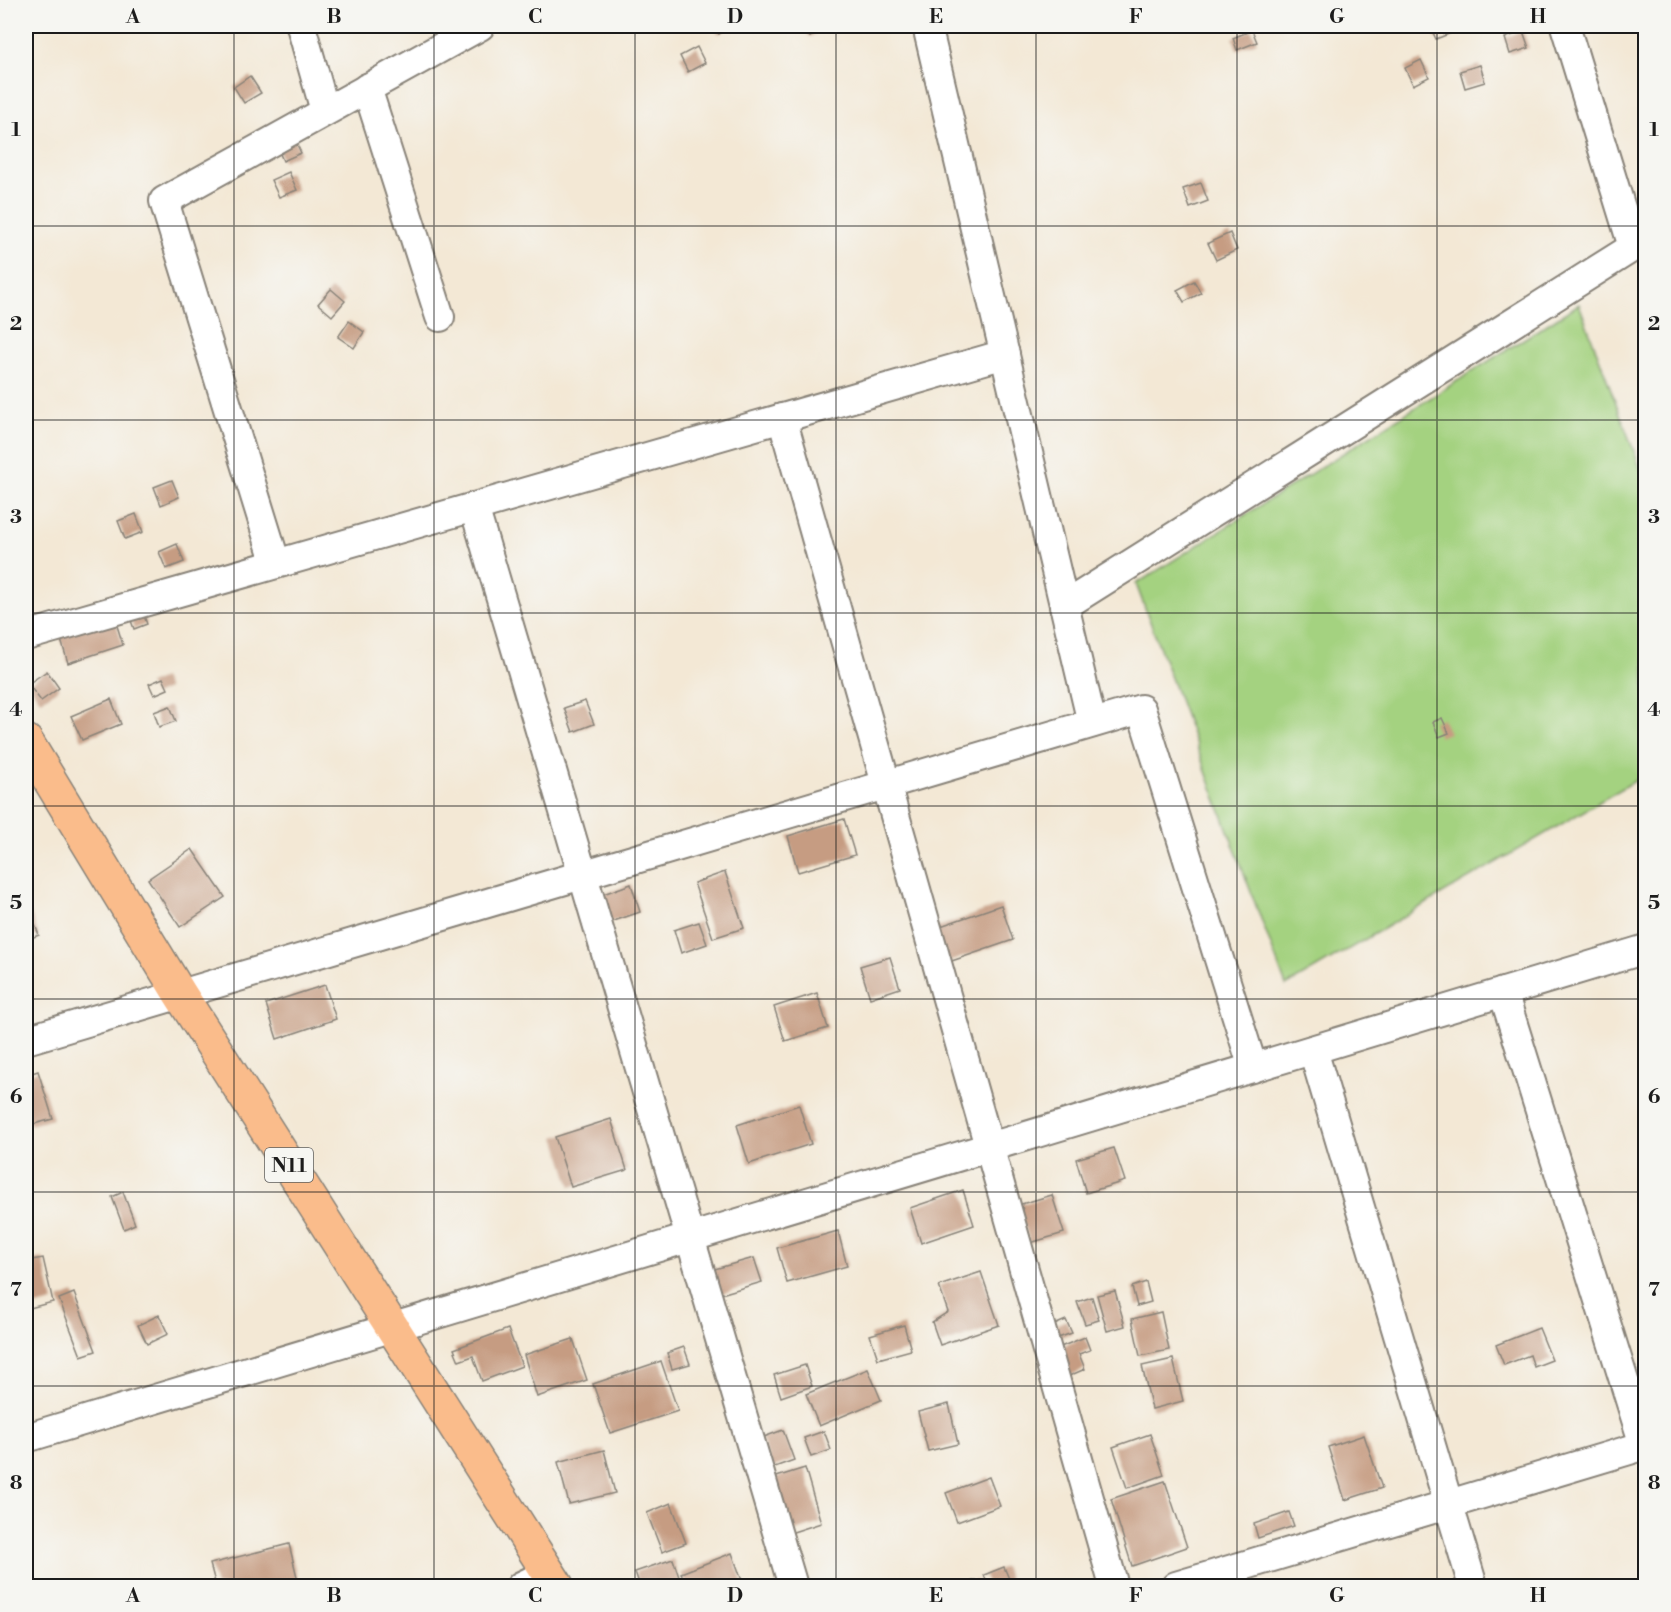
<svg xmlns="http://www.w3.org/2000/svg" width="1671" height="1612" viewBox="0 0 1671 1612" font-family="'Libre Bodoni',serif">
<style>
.green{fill:#a4d280;stroke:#60774e;stroke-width:1.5}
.building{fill:#c69c82}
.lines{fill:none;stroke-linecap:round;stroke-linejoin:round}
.minor-casing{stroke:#888278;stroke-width:32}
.primary-casing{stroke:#888278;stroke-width:36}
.minor{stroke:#fff;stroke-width:28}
.primary{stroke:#fabc8b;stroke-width:33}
.grid{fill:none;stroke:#1c1c1c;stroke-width:1.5;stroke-opacity:0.55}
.labels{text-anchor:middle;stroke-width:5;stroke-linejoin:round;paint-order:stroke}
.shield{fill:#f6f6f2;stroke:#5d5d5c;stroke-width:1.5}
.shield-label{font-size:20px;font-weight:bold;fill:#1c1c1c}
.neatline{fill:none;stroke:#1c1c1c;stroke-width:2}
.grid-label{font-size:20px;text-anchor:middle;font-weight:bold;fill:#1c1c1c}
</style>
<rect width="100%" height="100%" fill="#f6f6f2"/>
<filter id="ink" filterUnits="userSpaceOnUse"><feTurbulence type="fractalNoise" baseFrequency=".0167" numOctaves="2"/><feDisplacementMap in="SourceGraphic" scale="12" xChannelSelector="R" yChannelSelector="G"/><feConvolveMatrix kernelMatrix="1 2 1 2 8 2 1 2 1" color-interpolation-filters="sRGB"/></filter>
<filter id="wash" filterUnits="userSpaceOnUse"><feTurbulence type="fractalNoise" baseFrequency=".008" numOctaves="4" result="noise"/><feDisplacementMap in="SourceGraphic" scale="24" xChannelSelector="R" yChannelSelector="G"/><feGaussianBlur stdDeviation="1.35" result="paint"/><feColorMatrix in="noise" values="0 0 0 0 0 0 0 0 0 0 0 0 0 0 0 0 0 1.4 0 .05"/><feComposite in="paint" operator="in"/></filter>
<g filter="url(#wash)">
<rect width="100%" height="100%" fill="#f3e8d5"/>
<!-- green -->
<polygon class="green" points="1579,304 1645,481 1645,775 1286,986 1136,584"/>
<g id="blocks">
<!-- building -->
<g class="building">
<polygon points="714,26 731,26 719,34"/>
<polygon points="801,26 824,26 825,27 810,37"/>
<polygon points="1430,26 1469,26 1436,39"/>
<polygon points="1252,30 1257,42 1237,50 1233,38"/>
<polygon points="1523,31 1529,48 1510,54 1505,38"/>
<polygon points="697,47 705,63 688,72 680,56"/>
<polygon points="1421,60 1429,77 1413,85 1405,68"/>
<polygon points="1480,65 1485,82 1465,88 1460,71"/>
<polygon points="250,76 261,93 244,103 234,87"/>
<polygon points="293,136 301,153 283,161 276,144"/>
<polygon points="289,172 297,190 279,197 271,180"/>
<polygon points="1201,183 1208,201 1190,208 1183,189"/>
<polygon points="1230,233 1237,250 1216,260 1208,243"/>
<polygon points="1194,281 1201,293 1184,302 1177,290"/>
<polygon points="331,289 345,301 332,316 318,304"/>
<polygon points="349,321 364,332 354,348 338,337"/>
<polygon points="172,480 179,497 161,505 154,487"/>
<polygon points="136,514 143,532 125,539 118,521"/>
<polygon points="177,544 184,562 166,569 159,552"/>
<polygon points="141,608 147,624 134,629 128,612"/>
<polygon points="114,616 123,645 68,663 59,633"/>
<polygon points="47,671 59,688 41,701 28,684"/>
<polygon points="163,678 168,689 154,695 149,684"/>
<polygon points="111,699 121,724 82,740 71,716"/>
<polygon points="585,701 594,724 573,732 564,708"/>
<polygon points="170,706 176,721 159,727 154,712"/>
<polygon points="1442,718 1449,733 1439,737 1433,722"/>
<polygon points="844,819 855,855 798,872 788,836"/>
<polygon points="192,849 225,897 180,927 148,879"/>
<polygon points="725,872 744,928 713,938 694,883"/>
<polygon points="631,884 640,912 605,924 595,897"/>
<polygon points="1001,905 1013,940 943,964 932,929"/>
<polygon points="28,907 39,935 26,940 26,908"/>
<polygon points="699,922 707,944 681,953 674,930"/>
<polygon points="890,957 900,988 870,998 860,966"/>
<polygon points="325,985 336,1019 277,1039 266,1004"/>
<polygon points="817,993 828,1028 785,1041 774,1007"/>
<polygon points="38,1071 53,1119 30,1125 26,1109 26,1075"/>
<polygon points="799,1105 811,1144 749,1164 737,1125"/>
<polygon points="611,1119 627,1170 571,1187 555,1137"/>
<polygon points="1114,1148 1125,1181 1086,1193 1076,1159"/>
<polygon points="963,1190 974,1225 921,1243 910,1208"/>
<polygon points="123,1192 135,1224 124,1229 112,1197"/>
<polygon points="1052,1195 1064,1233 1030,1243 1018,1205"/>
<polygon points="838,1231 847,1266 787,1283 777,1248"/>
<polygon points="43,1258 53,1302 26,1309 26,1261"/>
<polygon points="754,1258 762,1282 711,1297 704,1272"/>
<polygon points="981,1272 999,1325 940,1345 932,1322 948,1312 939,1286"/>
<polygon points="1146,1282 1151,1302 1137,1306 1132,1287"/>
<polygon points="1115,1291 1125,1326 1107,1331 1097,1295"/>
<polygon points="74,1293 96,1351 81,1356 59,1299"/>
<polygon points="1092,1297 1099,1320 1085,1324 1077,1302"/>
<polygon points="1161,1312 1169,1350 1140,1356 1132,1319"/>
<polygon points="159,1315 168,1334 147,1344 138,1325"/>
<polygon points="1066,1320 1072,1333 1058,1338 1052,1326"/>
<polygon points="904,1325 911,1350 878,1359 870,1335"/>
<polygon points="1539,1328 1552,1360 1534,1367 1530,1355 1504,1365 1496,1345"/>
<polygon points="508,1329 522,1366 482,1381 473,1356 459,1361 454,1349"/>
<polygon points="1085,1337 1090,1350 1079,1354 1085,1369 1069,1376 1058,1348"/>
<polygon points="573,1339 587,1380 537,1397 524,1355"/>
<polygon points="684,1347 690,1364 672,1369 667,1353"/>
<polygon points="1173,1359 1183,1401 1152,1409 1142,1366"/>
<polygon points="661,1361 678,1411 610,1433 593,1384"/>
<polygon points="805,1365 812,1386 781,1397 774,1375"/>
<polygon points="868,1369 881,1400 819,1426 806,1394"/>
<polygon points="949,1404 958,1444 928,1451 918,1412"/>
<polygon points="783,1430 794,1460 772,1468 761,1438"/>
<polygon points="824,1431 831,1450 811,1457 804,1438"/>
<polygon points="1150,1434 1164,1475 1127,1488 1113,1447"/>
<polygon points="1364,1435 1382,1488 1345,1500 1328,1447"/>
<polygon points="604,1450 615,1493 569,1504 558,1462"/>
<polygon points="805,1468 821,1523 787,1534 770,1479"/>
<polygon points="989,1477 1000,1506 957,1522 946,1493"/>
<polygon points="1165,1481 1187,1547 1132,1566 1111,1499"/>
<polygon points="671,1503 686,1543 662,1552 647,1513"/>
<polygon points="1289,1512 1294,1526 1258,1538 1254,1524"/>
<polygon points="289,1544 298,1581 278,1586 216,1586 210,1564"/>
<polygon points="732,1553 744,1586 687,1586 681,1573"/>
<polygon points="673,1559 682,1586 640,1586 635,1572"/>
<polygon points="1004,1567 1012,1586 988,1586 984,1575"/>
<polygon points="976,1580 979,1586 959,1586"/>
</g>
</g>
</g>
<g filter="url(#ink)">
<use href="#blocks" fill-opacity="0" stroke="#888278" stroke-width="1.5"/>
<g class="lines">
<defs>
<g id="minor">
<polyline points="301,26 325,111"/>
<polyline points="927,26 1092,723"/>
<polyline points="1565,26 1633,247"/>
<polyline points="367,88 440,317"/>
<polyline points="782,418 1114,1586"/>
<polyline points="474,507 793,1586"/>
<polyline points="276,564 164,201 480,26"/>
<polyline points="1064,606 1646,239"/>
<polyline points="26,636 1005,354"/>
<polyline points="1503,992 1644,1445"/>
<polyline points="26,1040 1141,709 1253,1068"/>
<polyline points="1313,1050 1473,1586"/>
<polyline points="26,1438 1646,949"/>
<polyline points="521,1586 548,1573"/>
<polyline points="1176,1586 1646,1445"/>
</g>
<polyline id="primary" points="26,741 180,994 557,1586"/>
</defs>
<!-- minor casing -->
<use href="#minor" class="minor-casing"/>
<!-- primary casing -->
<use href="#primary" class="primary-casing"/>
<!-- minor -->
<use href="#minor" class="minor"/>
<!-- primary -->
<use href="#primary" class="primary"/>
</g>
</g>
<!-- grid -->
<path class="grid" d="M 234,26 L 234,1586M 434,26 L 434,1586M 635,26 L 635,1586M 836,26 L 836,1586M 1036,26 L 1036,1586M 1237,26 L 1237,1586M 1437,26 L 1437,1586M 26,226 L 1646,226M 26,420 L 1646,420M 26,613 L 1646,613M 26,806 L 1646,806M 26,999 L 1646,999M 26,1192 L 1646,1192M 26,1386 L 1646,1386"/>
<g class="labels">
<!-- shield labels -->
<rect class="shield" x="265" y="1148" width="48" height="34" rx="4.5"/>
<g class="shield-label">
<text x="289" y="1172">N11</text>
</g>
</g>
<!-- margin -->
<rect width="1671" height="1612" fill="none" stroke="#f6f6f2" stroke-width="66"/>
<rect x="33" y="33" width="1605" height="1546" class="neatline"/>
<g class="grid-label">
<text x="133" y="23">A</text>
<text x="334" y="23">B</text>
<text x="535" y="23">C</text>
<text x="735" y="23">D</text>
<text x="936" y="23">E</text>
<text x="1136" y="23">F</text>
<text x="1337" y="23">G</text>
<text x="1538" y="23">H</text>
<text x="16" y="136">1</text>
<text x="1654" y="136">1</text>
<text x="16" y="330">2</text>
<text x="1654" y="330">2</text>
<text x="16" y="523">3</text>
<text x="1654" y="523">3</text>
<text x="16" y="716">4</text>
<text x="1654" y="716">4</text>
<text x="16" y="909">5</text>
<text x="1654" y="909">5</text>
<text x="16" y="1103">6</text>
<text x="1654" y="1103">6</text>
<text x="16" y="1296">7</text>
<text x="1654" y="1296">7</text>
<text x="16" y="1489">8</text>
<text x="1654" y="1489">8</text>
<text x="133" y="1602">A</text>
<text x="334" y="1602">B</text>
<text x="535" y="1602">C</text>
<text x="735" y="1602">D</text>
<text x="936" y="1602">E</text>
<text x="1136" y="1602">F</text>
<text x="1337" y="1602">G</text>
<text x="1538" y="1602">H</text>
</g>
</svg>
